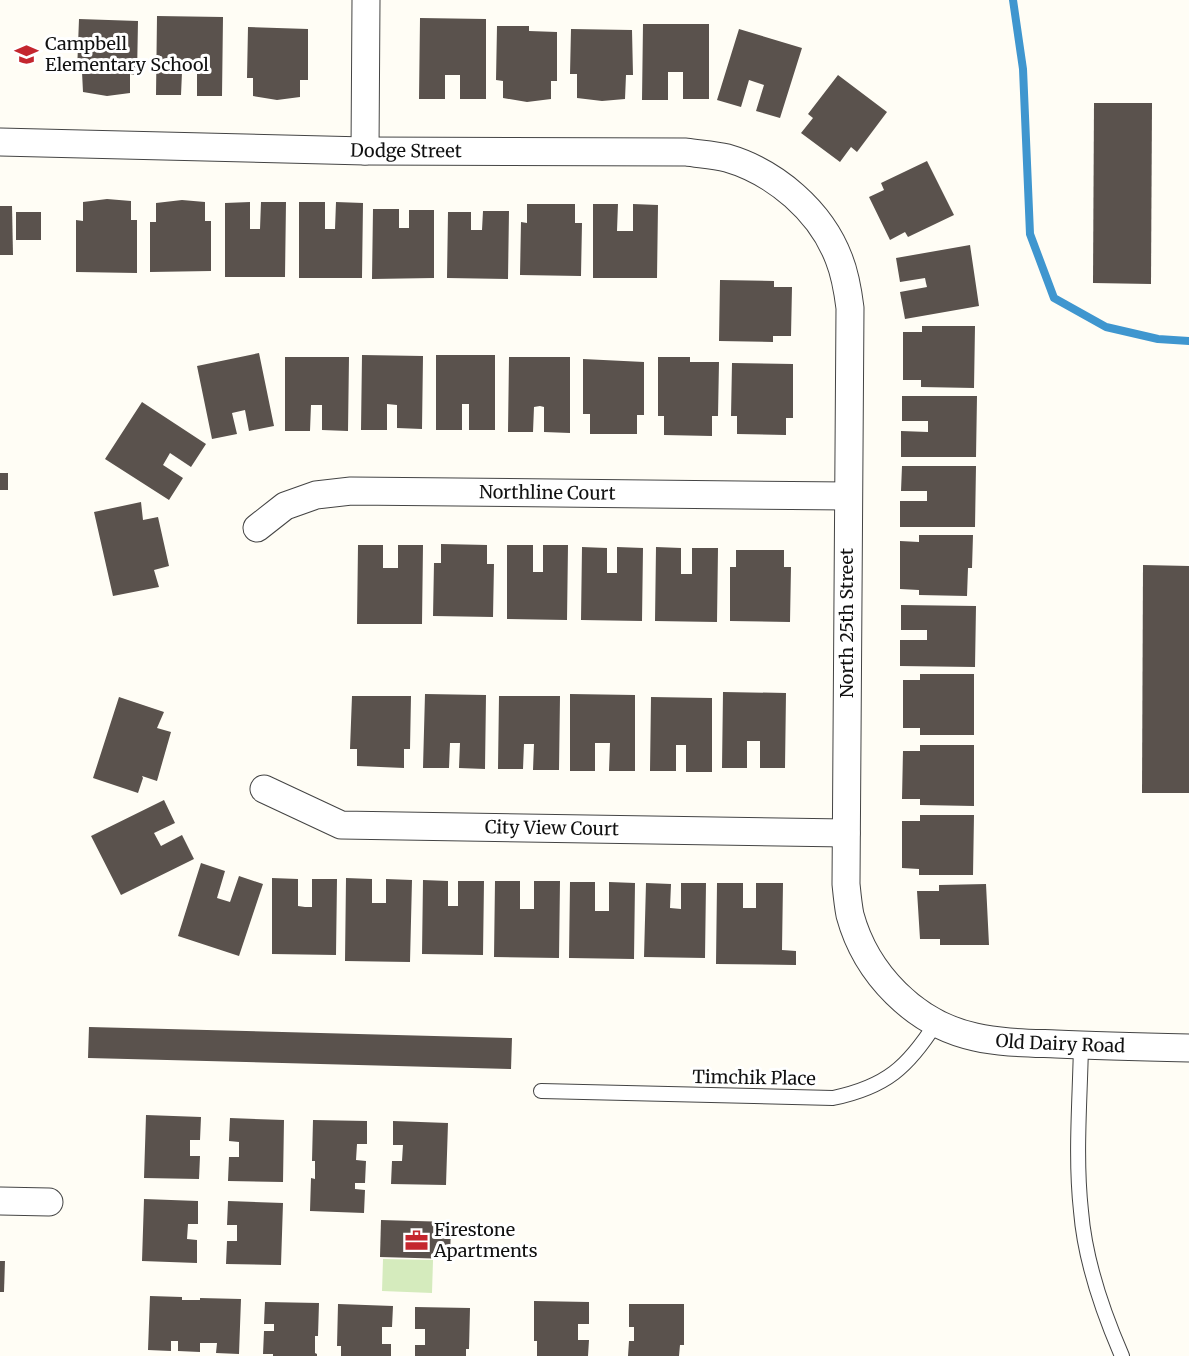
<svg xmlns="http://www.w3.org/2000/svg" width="1189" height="1356" viewBox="0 0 1189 1356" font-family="Merriweather,serif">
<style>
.green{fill:#d5ebbd}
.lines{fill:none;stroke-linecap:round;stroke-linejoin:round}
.stream{stroke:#3f96cf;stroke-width:8}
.building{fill:#5a524d}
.lane-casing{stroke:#444;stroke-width:16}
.street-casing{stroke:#444;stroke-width:29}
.lane{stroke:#fff;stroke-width:14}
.street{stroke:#fff;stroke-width:27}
.labels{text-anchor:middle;stroke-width:6;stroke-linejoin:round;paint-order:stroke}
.poi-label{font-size:18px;fill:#111;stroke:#fff;text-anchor:start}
.street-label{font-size:18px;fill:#111;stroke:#fff}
</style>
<rect width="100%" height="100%" fill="#fffdf5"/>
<!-- green -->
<polygon class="green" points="383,1259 433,1260 432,1293 382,1291"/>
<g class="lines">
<!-- stream -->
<polyline class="stream" points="1013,0 1023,69 1030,234 1054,298 1106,327 1158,339 1189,341"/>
</g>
<!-- building -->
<g class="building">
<polygon points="157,16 223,17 222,96 197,96 197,72 182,72 181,95 156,95"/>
<polygon points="420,18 486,19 486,99 460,99 460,75 445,75 445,99 419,99"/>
<polygon points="79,19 138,21 137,75 130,74 130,93 107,96 83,92 82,72 77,72"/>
<polygon points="643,24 709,24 709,99 683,99 683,72 668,72 668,100 642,100"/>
<polygon points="497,26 529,26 529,31 557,32 557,81 551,81 551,99 527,102 503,98 503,81 496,80"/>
<polygon points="248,27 308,29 308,80 300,80 300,97 277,100 253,96 253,78 247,78"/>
<polygon points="571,29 632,30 633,75 626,75 625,99 602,101 577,98 577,74 570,74"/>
<polygon points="739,29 802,48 780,118 756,111 764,85 749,80 741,107 717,100"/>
<polygon points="838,75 887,112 857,152 851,147 840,162 801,133 813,118 808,114"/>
<polygon points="1094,103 1152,103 1151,284 1093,283"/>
<polygon points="927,161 954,215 908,237 905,232 890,240 869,197 884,190 881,183"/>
<polygon points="107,199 131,201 131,220 137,220 137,273 76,272 76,220 83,221 83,202"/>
<polygon points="182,200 205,202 205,221 211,221 211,271 150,272 150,222 156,222 156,203"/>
<polygon points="250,202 250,229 260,229 261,202 286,202 285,277 225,277 225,203"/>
<polygon points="299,202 325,202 325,229 335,229 336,202 363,203 362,278 299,278"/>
<polygon points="527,204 575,204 575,223 582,223 581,276 520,275 521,222 527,223"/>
<polygon points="593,204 618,204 617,231 633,231 633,204 658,205 657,278 593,278"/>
<polygon points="0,206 12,206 13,255 0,255"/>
<polygon points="373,209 399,209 399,228 409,228 409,210 434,210 434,278 372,279"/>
<polygon points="483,211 509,211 508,279 447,278 448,212 471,212 471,230 482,230"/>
<rect x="16" y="212" width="25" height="28"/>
<polygon points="970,245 979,306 905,319 900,292 927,287 926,283 925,278 900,282 896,258"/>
<polygon points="720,280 774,281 774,287 792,287 791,336 773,336 773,342 719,341"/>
<polygon points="922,326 975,326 974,388 921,387 921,380 903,380 903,332 922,332"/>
<polygon points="259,353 274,426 249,431 245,410 232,413 237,434 212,439 197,366"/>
<polygon points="362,355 423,356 422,429 397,428 397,405 387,404 387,430 361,430"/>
<polygon points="436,355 495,355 495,430 469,430 469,404 462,404 462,430 436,430"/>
<polygon points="285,357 349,357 348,431 322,430 322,405 311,405 310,431 285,431"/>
<polygon points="509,357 570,357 570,433 544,432 544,407 540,406 534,407 533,432 508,432"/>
<polygon points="658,357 690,357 690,362 719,362 718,416 712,416 712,436 664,435 664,416 658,416"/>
<polygon points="583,359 644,362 644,415 637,415 637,434 590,434 590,414 583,414"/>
<polygon points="732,363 793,364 793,418 786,418 786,435 737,434 737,416 731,416"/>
<polygon points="902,396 977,396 976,457 901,457 901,431 928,432 928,421 902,421"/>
<polygon points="142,402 206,444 191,467 170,453 163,465 183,478 169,500 105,459"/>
<polygon points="902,466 976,466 975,527 900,527 900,501 927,501 927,491 901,491"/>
<rect x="0" y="473" width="8" height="17"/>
<polygon points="141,502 143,520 158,517 169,566 154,570 159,587 113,596 94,512"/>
<polygon points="919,535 973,535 972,568 968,568 967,596 919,595 919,590 900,589 900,541 919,542"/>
<polygon points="441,544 487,545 487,564 494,564 493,617 433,616 434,563 441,563"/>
<polygon points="358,545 383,545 383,568 398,568 398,545 423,545 422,624 357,624"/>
<polygon points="507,545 533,545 533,572 543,572 543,545 568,545 567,620 507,619"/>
<polygon points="582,547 607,548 607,573 617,573 617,547 643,548 642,621 581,620"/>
<polygon points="656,547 681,548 681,574 692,574 692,548 718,548 717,622 655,621"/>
<polygon points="736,550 784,550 784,567 791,567 790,622 730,621 730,567 736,567"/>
<polygon points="1143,565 1189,566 1189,793 1142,793"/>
<polygon points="901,605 976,606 975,667 900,666 900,640 927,640 927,630 901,630"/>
<polygon points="920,674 974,674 974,735 920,735 920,728 903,728 903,680 920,680"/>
<polygon points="723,692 786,693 785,768 760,768 760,741 747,741 747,768 722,768"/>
<polygon points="425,694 486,695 485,769 459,768 460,743 450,743 449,768 423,768"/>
<polygon points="570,694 635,695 635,771 609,771 610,743 595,743 595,771 570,771"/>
<polygon points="352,696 411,696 410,749 404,749 404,768 357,766 357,749 350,749"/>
<polygon points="499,696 560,696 559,770 533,770 534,744 524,744 523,769 498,769"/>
<polygon points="119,697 164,712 157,728 171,732 157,781 142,776 143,778 138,793 93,778"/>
<polygon points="651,697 712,698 712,772 686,772 686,745 676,745 676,771 650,771"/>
<polygon points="920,745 974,745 974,806 920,805 920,799 902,799 903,751 920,751"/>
<polygon points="164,800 175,823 154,833 161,846 182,835 194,859 121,895 91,836"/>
<polygon points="920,815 974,815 973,875 919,875 919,869 902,868 902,821 920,821"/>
<polygon points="201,863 225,871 217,898 230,902 239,876 263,884 239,956 178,936"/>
<polygon points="272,878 298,879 298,906 305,907 312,907 312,879 337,879 336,955 272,954"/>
<polygon points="346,878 372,879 372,903 386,903 386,879 412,880 410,962 345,961"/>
<polygon points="423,880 448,881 448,906 458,906 458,881 484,881 483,955 422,954"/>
<polygon points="495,881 520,881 520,909 534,909 534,881 560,881 559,958 494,957"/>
<polygon points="570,882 595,882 595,911 609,911 609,882 635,883 634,959 569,958"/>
<polygon points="646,883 671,884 670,908 681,909 681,883 706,883 705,958 644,957"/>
<polygon points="717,883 743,883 743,908 756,908 756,883 783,883 782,950 796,951 796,965 716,964"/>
<polygon points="986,884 989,945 940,945 940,939 920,939 917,891 939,891 939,885"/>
<polygon points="89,1027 512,1038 511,1069 88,1058"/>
<polygon points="146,1115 201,1117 200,1140 190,1140 190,1156 200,1156 199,1179 144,1178"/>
<polygon points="230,1118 284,1120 283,1182 228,1181 229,1157 239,1157 239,1142 229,1141"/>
<polygon points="313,1120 367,1121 367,1144 357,1144 356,1160 366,1161 365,1183 355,1183 355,1189 365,1190 364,1213 310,1211 311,1178 315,1179 315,1161 312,1161"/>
<polygon points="393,1121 448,1123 446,1185 391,1184 392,1161 402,1161 403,1145 393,1145"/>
<polygon points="144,1199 198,1201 198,1224 188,1224 187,1239 197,1240 197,1263 142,1261"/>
<polygon points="228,1201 283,1203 281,1265 226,1264 227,1241 237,1241 237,1225 227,1225"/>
<polygon points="381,1220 451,1222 450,1259 380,1257"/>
<polygon points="0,1261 5,1261 4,1292 0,1292"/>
<polygon points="150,1296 182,1297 182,1300 200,1300 200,1298 241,1299 239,1354 216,1353 217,1343 200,1343 200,1352 178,1351 178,1341 171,1341 171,1351 148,1350"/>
<polygon points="534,1301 589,1302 589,1324 578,1324 578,1340 589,1340 588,1356 537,1356 537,1341 534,1341"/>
<polygon points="265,1302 319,1303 318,1336 315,1336 315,1353 317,1354 317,1356 273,1356 273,1354 263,1354 264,1331 274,1331 274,1324 264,1324"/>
<polygon points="338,1304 393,1306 392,1327 382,1327 382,1344 391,1344 391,1356 341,1356 341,1346 337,1346"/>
<polygon points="629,1304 684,1304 684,1345 680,1345 679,1356 628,1356 629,1341 634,1341 634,1327 629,1327"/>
<polygon points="415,1307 470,1308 469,1349 466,1349 466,1356 415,1356 415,1345 425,1345 425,1329 415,1329"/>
</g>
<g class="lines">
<defs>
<g id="lane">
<path d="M 1081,1045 C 1080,1100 1075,1156 1081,1211 C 1085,1261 1102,1310 1122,1356"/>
<path d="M 541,1091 L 833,1098 C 886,1087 908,1067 936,1023"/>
</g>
<g id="street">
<path id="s1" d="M 0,142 L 365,151 L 686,152 C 699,154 714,155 727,158 C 775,172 821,211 839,259 C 845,274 848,292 850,308 L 846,884 C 847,894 848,905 850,915 C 866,974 915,1024 975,1037 C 1001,1043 1029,1043 1056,1044 C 1101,1046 1145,1047 1189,1048"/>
<polyline points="365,151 366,0"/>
<path id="s2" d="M 257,528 L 285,506 L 316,495 L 351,491 L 848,496"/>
<path id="s3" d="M 264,789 L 341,825 L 846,833"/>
<polyline points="0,1201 49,1202"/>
</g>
</defs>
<!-- lane casing -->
<use href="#lane" class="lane-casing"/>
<!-- street casing -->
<use href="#street" class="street-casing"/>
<!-- lane -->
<use href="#lane" class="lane"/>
<!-- street -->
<use href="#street" class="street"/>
</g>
<!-- icons -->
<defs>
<symbol id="school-bare" viewBox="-9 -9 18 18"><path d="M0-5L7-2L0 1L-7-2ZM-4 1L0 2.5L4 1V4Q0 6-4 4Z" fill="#c4262e" stroke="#fff" stroke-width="2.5" paint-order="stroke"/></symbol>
<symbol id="office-bare" viewBox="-9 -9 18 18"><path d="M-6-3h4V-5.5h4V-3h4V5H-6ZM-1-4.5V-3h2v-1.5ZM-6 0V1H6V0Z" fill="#c4262e" stroke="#fff" stroke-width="2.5" paint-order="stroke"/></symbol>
</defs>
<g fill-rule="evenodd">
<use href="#school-bare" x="10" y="38" width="33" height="33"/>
<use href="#office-bare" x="400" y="1224" width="33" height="33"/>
</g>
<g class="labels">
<!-- poi labels -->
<g class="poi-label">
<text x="45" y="50">Campbell<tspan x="45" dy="21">Elementary School</tspan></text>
<text x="434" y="1236">Firestone<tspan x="434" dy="21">Apartments</tspan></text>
</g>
<!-- street labels -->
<g class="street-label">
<text dy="6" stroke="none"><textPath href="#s1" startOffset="406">Dodge Street</textPath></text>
<text dy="6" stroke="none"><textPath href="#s2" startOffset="300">Northline Court</textPath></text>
<text transform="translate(847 623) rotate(-90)" y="6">North 25th Street</text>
<text dy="6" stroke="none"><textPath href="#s3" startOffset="296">City View Court</textPath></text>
<text dy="6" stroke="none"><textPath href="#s1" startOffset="1810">Old Dairy Road</textPath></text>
<text transform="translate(754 1078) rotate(1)" y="6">Timchik Place</text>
</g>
</g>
</svg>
